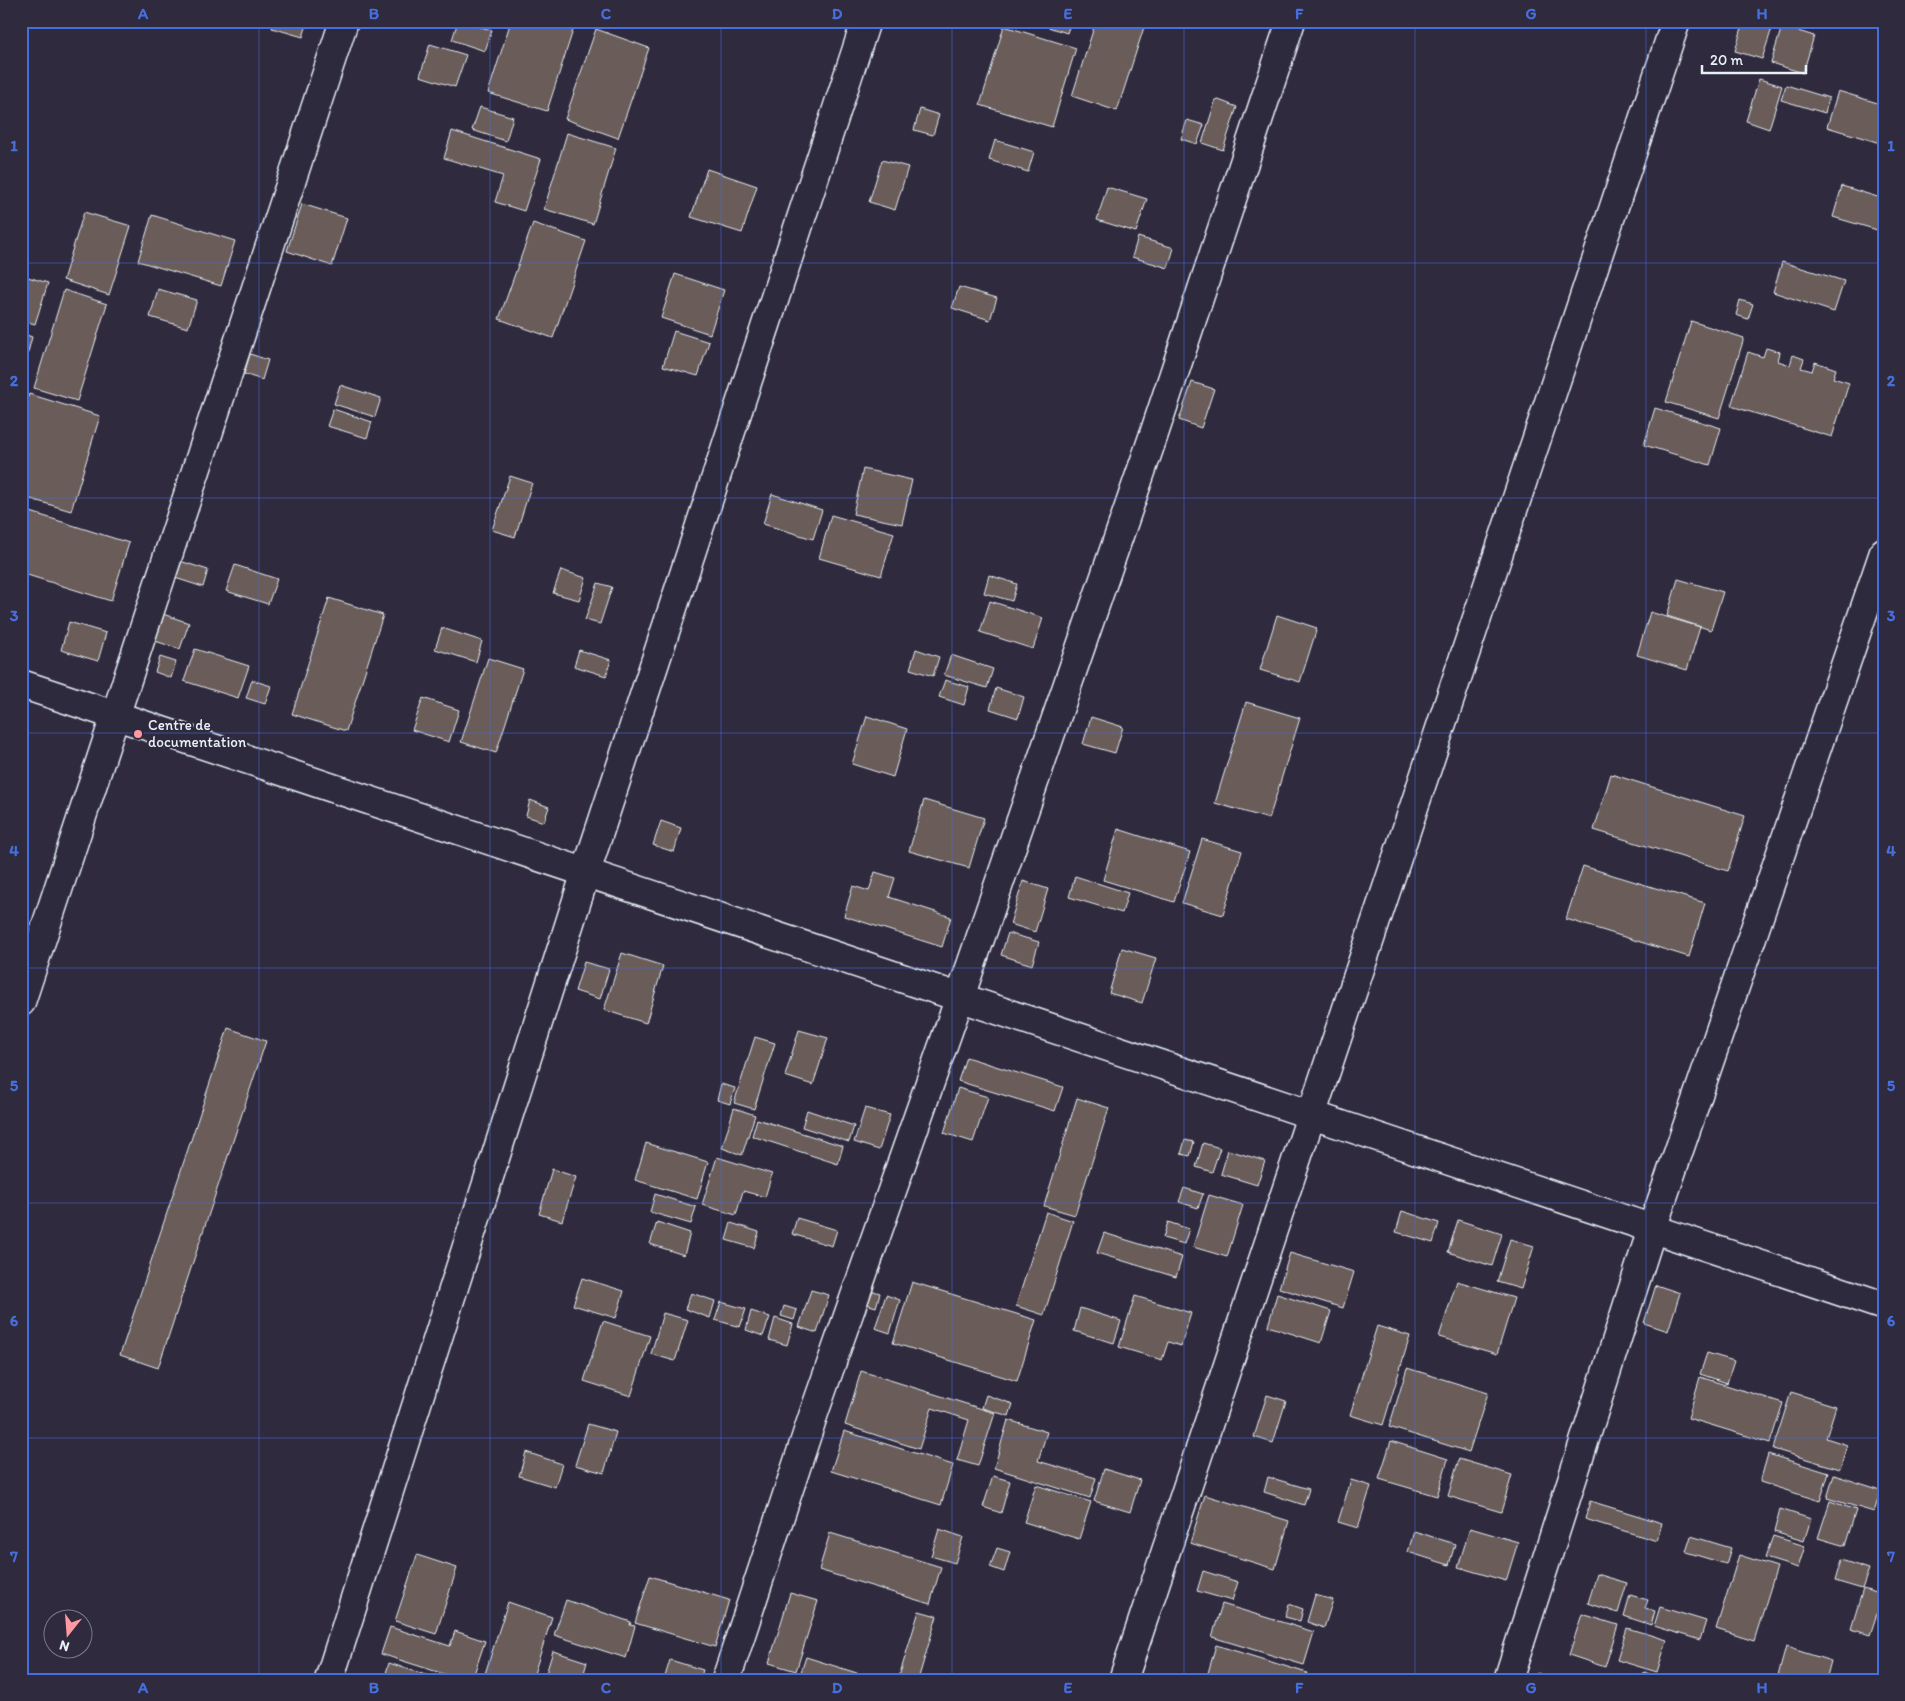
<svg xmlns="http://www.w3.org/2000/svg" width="1905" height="1701" viewBox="0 0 1905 1701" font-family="Itim,sans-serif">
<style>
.building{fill:#6a5c58;stroke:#e8f1f8}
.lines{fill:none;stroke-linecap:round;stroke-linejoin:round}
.minor-casing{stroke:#e8f1f8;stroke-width:31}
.minor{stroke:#2f2a3d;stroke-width:28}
.grid{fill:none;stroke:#466fde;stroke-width:1;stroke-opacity:0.55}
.poi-dot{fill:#ff9aa2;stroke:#2f2a3d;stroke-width:2}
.labels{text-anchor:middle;stroke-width:4;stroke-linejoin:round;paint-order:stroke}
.poi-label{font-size:15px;fill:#e8f1f8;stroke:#2f2a3d;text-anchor:start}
.neatline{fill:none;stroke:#466fde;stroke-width:2}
.grid-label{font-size:16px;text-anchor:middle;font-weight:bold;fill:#466fde}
</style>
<rect width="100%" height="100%" fill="#2f2a3d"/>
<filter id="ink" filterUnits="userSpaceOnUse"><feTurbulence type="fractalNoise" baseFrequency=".02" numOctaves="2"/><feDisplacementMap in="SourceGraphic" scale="10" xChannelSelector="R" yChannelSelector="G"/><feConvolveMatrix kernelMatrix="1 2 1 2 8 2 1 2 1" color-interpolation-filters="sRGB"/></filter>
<g filter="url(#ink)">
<!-- building -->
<g class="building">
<polygon points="274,21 308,21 303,37 272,28"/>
<polygon points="458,21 492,30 485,51 452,40"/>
<polygon points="511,21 576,21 547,111 488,93"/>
<polygon points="1029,21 1071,21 1067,33"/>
<polygon points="1096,21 1146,21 1117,111 1072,96"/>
<polygon points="1744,21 1772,28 1762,59 1735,51"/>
<polygon points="1004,26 1076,48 1052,127 980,105"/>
<polygon points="1782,26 1814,36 1803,73 1771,63"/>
<polygon points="596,29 649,48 618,138 565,119"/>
<polygon points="430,44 466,55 455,87 420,76"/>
<polygon points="1759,79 1782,86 1769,129 1746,121"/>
<polygon points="1786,85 1829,98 1825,113 1781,100"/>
<polygon points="1838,91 1884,105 1884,132 1880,143 1827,127"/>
<polygon points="1216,99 1237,107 1223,150 1202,143"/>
<polygon points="480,107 513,117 506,141 472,130"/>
<polygon points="920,109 939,115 933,135 914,130"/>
<polygon points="1187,120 1204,125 1197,144 1181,139"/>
<polygon points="452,131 541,159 524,211 495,202 503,176 444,158"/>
<polygon points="567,133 616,148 593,224 544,209"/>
<polygon points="995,140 1034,152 1028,172 989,160"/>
<polygon points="882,160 908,167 895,210 869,202"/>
<polygon points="707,169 757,186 742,233 691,217"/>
<polygon points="1842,186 1884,199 1884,232 1833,217"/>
<polygon points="1107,187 1147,199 1136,232 1097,220"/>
<polygon points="302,204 347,218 332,266 287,251"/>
<polygon points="84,212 131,226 109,295 63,280"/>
<polygon points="152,215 235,241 221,286 138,261"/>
<polygon points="533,223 586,241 553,338 499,319"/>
<polygon points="1138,237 1174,248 1168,268 1132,257"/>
<polygon points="1782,262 1844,281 1834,312 1773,292"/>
<polygon points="675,274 724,290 710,334 661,318"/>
<polygon points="21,275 48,283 35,324 21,320"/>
<polygon points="959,287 997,298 990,320 952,308"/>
<polygon points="158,289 197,300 188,328 150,317"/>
<polygon points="64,290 107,304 77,401 34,388"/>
<polygon points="1740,300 1753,304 1748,319 1736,315"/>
<polygon points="1691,321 1744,338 1719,418 1666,402"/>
<polygon points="674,331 709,342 698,376 663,366"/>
<polygon points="21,333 32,337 27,356 21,354"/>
<polygon points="1766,348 1780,352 1778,361 1790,365 1793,355 1804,359 1801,368 1812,371 1815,362 1836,369 1833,378 1849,383 1832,437 1731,406 1748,352 1763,357"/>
<polygon points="250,354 268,360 262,380 244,374"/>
<polygon points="1192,382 1214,389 1201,428 1179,420"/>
<polygon points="340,385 381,398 375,417 334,404"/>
<polygon points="29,394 100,416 71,511 21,496 21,420"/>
<polygon points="1655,408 1721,428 1710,465 1644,445"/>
<polygon points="333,409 372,422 367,438 327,426"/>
<polygon points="863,469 912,480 902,524 853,514"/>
<polygon points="510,476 532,483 515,537 492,530"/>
<polygon points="772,494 822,510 813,539 763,524"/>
<polygon points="21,509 129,543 111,601 21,573"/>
<polygon points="831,515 894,533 881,576 819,558"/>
<polygon points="180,561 208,570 203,587 175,578"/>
<polygon points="235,565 277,579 268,604 226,591"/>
<polygon points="561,570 586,578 579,600 553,593"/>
<polygon points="989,575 1017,584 1012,601 984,593"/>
<polygon points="1678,579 1723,592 1711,630 1667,616"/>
<polygon points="598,583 612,587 600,624 585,620"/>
<polygon points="329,598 383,615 346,731 292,714"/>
<polygon points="990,601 1043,618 1033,649 980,632"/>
<polygon points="1650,612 1700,627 1687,670 1637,655"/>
<polygon points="163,614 189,623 180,649 155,641"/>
<polygon points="1277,615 1317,628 1300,682 1260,670"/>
<polygon points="69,622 106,633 98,661 61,650"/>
<polygon points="442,628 482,641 476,662 435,649"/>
<polygon points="195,649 249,666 238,698 184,681"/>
<polygon points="916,649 939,657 933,676 910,669"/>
<polygon points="579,650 611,660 606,676 574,666"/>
<polygon points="951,655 993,669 987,688 944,675"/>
<polygon points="160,657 176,662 171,678 155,672"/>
<polygon points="488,658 523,669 496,753 461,742"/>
<polygon points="252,680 271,686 265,704 246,698"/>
<polygon points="945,680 969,687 964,705 939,697"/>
<polygon points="996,688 1024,697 1018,718 990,709"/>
<polygon points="423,698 459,710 449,742 412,730"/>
<polygon points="1246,702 1300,718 1269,819 1215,803"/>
<polygon points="867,716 907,729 893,777 852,764"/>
<polygon points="1091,717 1123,727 1115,753 1083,744"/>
<polygon points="1611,774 1745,816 1728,871 1594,830"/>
<polygon points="530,800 549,807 544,822 526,816"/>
<polygon points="924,800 984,818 969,868 909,851"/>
<polygon points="661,821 681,828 674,852 653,845"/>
<polygon points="1118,829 1190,852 1174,902 1103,880"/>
<polygon points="1202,839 1242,851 1223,915 1182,903"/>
<polygon points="1583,866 1705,903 1689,957 1566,919"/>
<polygon points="875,872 895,878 889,897 951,917 942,947 844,916 853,886 869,891"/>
<polygon points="1075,876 1128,893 1122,913 1069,897"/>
<polygon points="1023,881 1048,889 1035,932 1010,924"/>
<polygon points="1008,933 1039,942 1032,965 1001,955"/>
<polygon points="1122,948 1156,958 1142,1003 1109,993"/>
<polygon points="622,953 663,966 646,1023 604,1010"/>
<polygon points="584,962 609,969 600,999 575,991"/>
<polygon points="228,1028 266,1041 158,1368 120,1355"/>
<polygon points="799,1030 828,1038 813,1085 785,1076"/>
<polygon points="755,1037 775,1043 754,1109 734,1103"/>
<polygon points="966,1057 1063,1087 1055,1111 958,1081"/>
<polygon points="721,1084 735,1088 730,1104 717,1100"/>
<polygon points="958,1088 988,1097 973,1142 944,1133"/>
<polygon points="1077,1098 1109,1108 1075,1215 1044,1206"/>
<polygon points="734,1108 755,1115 742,1155 722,1148"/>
<polygon points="865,1108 890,1115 879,1150 854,1142"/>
<polygon points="807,1110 854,1126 849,1142 802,1127"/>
<polygon points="757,1119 843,1146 838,1164 752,1136"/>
<polygon points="1185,1140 1194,1142 1190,1156 1181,1154"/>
<polygon points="646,1143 708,1162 697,1199 635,1180"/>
<polygon points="1203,1143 1220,1148 1212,1172 1196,1167"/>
<polygon points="1228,1150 1265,1161 1257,1185 1221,1174"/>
<polygon points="717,1157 772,1174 765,1197 743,1191 736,1215 702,1205"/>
<polygon points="552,1169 576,1177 562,1221 539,1214"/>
<polygon points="1184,1188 1203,1194 1198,1208 1179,1202"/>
<polygon points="655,1194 696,1207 691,1224 650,1212"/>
<polygon points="1209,1195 1243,1205 1227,1257 1193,1247"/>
<polygon points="1402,1211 1439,1223 1433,1243 1396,1232"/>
<polygon points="1046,1212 1073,1221 1044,1315 1016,1306"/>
<polygon points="797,1218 837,1230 832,1246 792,1234"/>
<polygon points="1458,1220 1502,1234 1492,1266 1448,1252"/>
<polygon points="657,1222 690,1233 684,1255 650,1244"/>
<polygon points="1168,1222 1189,1229 1184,1244 1163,1238"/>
<polygon points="731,1223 759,1232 754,1248 726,1240"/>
<polygon points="1104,1233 1182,1257 1176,1277 1097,1253"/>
<polygon points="1510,1239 1534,1246 1521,1289 1497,1282"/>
<polygon points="1290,1253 1354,1272 1343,1308 1279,1288"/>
<polygon points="582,1278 624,1291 616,1318 573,1305"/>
<polygon points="1457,1281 1514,1298 1497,1354 1439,1337"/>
<polygon points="912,1282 1036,1320 1017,1381 893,1343"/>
<polygon points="1656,1285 1680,1293 1668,1331 1644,1323"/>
<polygon points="811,1290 829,1295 817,1333 799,1327"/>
<polygon points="870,1290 880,1293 876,1307 866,1304"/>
<polygon points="691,1293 715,1301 710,1318 685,1309"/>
<polygon points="1277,1294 1331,1311 1321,1343 1268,1326"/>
<polygon points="886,1295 900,1300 890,1333 875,1328"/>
<polygon points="1135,1296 1191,1313 1181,1346 1168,1342 1162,1360 1119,1347"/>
<polygon points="721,1302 746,1309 740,1327 715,1320"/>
<polygon points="784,1306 797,1310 794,1320 781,1316"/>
<polygon points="1080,1308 1121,1321 1114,1343 1074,1331"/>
<polygon points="751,1311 770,1317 763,1336 746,1330"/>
<polygon points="663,1313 688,1320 675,1361 651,1354"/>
<polygon points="775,1318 793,1324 787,1345 769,1340"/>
<polygon points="603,1321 650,1336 631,1396 584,1381"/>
<polygon points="1377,1326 1410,1336 1383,1425 1350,1415"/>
<polygon points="1707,1353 1734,1361 1727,1383 1700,1374"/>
<polygon points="1407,1368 1488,1393 1469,1452 1389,1427"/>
<polygon points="861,1371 995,1413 978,1466 957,1460 969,1420 932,1408 919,1449 845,1425"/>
<polygon points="1700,1377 1783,1403 1770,1443 1688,1418"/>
<polygon points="1791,1392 1836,1406 1826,1438 1847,1445 1840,1469 1773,1449"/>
<polygon points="986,1395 1013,1404 1009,1416 982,1408"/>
<polygon points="1267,1395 1286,1401 1273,1443 1254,1437"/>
<polygon points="1008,1420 1047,1432 1038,1461 1096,1478 1090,1498 994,1468"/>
<polygon points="588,1424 616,1432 604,1473 575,1465"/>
<polygon points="844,1431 953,1465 941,1505 831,1471"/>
<polygon points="1391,1441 1448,1459 1437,1496 1379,1479"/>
<polygon points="526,1452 562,1464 555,1487 519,1476"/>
<polygon points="1768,1454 1829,1473 1820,1501 1760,1482"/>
<polygon points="1459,1459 1512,1475 1501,1512 1448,1496"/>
<polygon points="1104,1469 1140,1480 1130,1512 1094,1501"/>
<polygon points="1834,1475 1881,1490 1874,1512 1827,1498"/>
<polygon points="993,1476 1010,1481 1001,1513 983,1507"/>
<polygon points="1268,1477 1309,1489 1304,1505 1264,1492"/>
<polygon points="1351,1480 1371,1486 1358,1528 1338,1522"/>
<polygon points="1036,1485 1091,1502 1079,1539 1024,1522"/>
<polygon points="1205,1495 1289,1521 1275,1569 1190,1543"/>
<polygon points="1590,1501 1662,1523 1657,1541 1585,1519"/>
<polygon points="1830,1501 1856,1510 1845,1546 1818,1538"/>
<polygon points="1780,1509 1811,1519 1804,1541 1774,1532"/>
<polygon points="1470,1528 1518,1542 1506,1581 1458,1567"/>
<polygon points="939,1529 963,1537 955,1563 931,1556"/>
<polygon points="1414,1531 1455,1544 1449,1565 1408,1552"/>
<polygon points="830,1533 941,1567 930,1604 819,1570"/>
<polygon points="1691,1536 1731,1548 1726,1564 1686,1552"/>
<polygon points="1773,1536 1805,1546 1798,1568 1765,1558"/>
<polygon points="997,1548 1010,1552 1004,1572 990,1567"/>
<polygon points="417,1555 457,1568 436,1634 395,1621"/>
<polygon points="1739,1555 1777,1567 1754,1641 1716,1629"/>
<polygon points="1841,1560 1869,1569 1862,1589 1835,1581"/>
<polygon points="1203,1571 1238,1582 1232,1601 1197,1591"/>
<polygon points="1597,1574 1627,1583 1618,1613 1588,1603"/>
<polygon points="650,1576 729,1600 715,1647 635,1623"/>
<polygon points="1863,1589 1883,1595 1870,1635 1851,1629"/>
<polygon points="790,1593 818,1601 796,1671 769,1663"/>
<polygon points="1315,1595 1333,1600 1324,1628 1307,1622"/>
<polygon points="1630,1595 1648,1600 1645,1608 1655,1611 1651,1625 1624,1616"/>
<polygon points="566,1600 631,1622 630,1625 635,1626 626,1658 554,1635"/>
<polygon points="508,1602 552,1617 532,1680 483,1680"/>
<polygon points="1222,1604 1314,1632 1304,1665 1212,1637"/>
<polygon points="1289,1604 1303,1609 1300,1621 1285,1617"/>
<polygon points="1660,1607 1706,1621 1700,1640 1654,1626"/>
<polygon points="919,1611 937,1616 918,1680 898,1680"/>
<polygon points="1582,1614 1618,1625 1605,1667 1569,1655"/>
<polygon points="390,1627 450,1646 455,1631 485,1641 472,1680 463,1680 381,1654"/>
<polygon points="1627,1628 1667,1640 1657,1672 1617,1660"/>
<polygon points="1216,1645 1307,1673 1305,1680 1206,1680"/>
<polygon points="1786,1647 1831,1661 1826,1680 1791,1680 1778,1676"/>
<polygon points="553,1651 587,1662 582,1680 544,1680"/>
<polygon points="806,1657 879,1680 815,1680 800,1675"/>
<polygon points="670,1660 703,1670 700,1680 664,1680"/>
<polygon points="389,1663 441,1680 384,1680"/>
<polygon points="1644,1672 1668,1680 1642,1680"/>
<polygon points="1537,1673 1557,1680 1535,1680"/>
</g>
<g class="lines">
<defs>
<g id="minor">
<polyline points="21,684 1884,1306"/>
<polyline points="21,1002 344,21"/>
<polyline points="329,1680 586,872 866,21"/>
<polyline points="726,1680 815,1410 960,997 1153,437 1291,21"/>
<polyline points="1123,1680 1676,21"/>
<polyline points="1508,1680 1652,1229 1884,552"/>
</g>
</defs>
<!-- minor casing -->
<use href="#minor" class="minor-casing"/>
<!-- minor -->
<use href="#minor" class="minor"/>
</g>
</g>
<!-- grid -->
<path class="grid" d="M 259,21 L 259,1680M 490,21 L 490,1680M 721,21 L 721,1680M 952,21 L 952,1680M 1184,21 L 1184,1680M 1415,21 L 1415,1680M 1646,21 L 1646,1680M 21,263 L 1884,263M 21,498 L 1884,498M 21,733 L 1884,733M 21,968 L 1884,968M 21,1203 L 1884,1203M 21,1438 L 1884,1438"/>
<!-- markers -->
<circle class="poi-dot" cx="138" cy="734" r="5"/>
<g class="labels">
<!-- poi labels -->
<g class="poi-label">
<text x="148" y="730">Centre de<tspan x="148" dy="17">documentation</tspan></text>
</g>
</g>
<!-- margin -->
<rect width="1905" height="1701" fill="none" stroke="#2f2a3d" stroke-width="55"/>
<!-- north arrow -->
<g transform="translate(68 1634) rotate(197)"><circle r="24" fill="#2f2a3d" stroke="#797a88"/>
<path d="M0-4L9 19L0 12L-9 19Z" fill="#ff9aa2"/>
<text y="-8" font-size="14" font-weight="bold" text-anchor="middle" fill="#e8f1f8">N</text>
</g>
<!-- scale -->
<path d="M1702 65v8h104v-8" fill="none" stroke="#e8f1f8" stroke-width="2.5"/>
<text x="1710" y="65" font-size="15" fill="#e8f1f8" stroke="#2f2a3d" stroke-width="4" paint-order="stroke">20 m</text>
<rect x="28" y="28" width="1850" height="1646" class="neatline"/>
<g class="grid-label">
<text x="143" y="19">A</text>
<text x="374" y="19">B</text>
<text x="606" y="19">C</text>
<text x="837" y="19">D</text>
<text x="1068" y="19">E</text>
<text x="1299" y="19">F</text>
<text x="1531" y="19">G</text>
<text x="1762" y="19">H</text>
<text x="14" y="151">1</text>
<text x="1891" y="151">1</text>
<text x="14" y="386">2</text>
<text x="1891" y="386">2</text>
<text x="14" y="621">3</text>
<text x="1891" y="621">3</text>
<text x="14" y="856">4</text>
<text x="1891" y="856">4</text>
<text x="14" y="1091">5</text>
<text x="1891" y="1091">5</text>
<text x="14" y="1326">6</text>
<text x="1891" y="1326">6</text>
<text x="14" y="1562">7</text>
<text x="1891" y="1562">7</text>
<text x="143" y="1693">A</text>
<text x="374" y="1693">B</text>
<text x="606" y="1693">C</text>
<text x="837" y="1693">D</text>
<text x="1068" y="1693">E</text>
<text x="1299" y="1693">F</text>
<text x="1531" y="1693">G</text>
<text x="1762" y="1693">H</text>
</g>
</svg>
